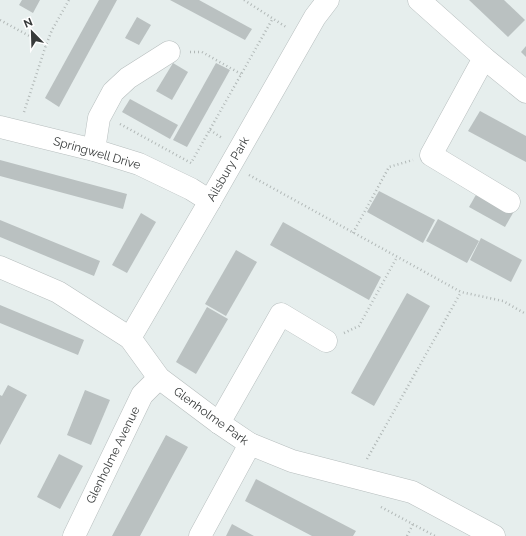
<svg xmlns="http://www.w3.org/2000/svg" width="526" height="536" viewBox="0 0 526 536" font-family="Raleway,sans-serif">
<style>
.building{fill:#bac1c1}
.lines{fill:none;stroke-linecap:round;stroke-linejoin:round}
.minor-casing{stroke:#b7bebe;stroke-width:23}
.path{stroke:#b1b8b7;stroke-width:2.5;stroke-dasharray:1 3;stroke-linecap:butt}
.minor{stroke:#fff;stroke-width:22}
.labels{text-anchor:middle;stroke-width:3;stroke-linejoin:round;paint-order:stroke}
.street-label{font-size:12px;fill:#383b3b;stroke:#fff}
</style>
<rect width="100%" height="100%" fill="#e6eeed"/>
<!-- building -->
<g class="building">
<polygon points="22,0 40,0 33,13 19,5"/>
<polygon points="99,0 117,0 59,107 45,98"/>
<polygon points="170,0 199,0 252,29 245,40"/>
<polygon points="469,0 504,0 525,20 508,37"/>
<polygon points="137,17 151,25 139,45 125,38"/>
<polygon points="526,46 526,57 521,52"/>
<polygon points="173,63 188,72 172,100 156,91"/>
<polygon points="216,63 230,70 187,147 173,140"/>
<polygon points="130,99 178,125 170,139 122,112"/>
<polygon points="480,111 526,136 526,162 468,131"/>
<polygon points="0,160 127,194 123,209 0,176"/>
<polygon points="379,191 435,220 423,243 367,212"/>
<polygon points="477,193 513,213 505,227 469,207"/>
<polygon points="141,213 156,222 127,273 112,265"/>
<polygon points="438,219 479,241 467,263 426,241"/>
<polygon points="0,220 100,261 94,276 0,237"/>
<polygon points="283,222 381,277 369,300 270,245"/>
<polygon points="481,238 522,260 511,282 470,260"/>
<polygon points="236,250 257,262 226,316 205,304"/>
<polygon points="407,293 430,306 374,406 351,393"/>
<polygon points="0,305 84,340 78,355 0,323"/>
<polygon points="207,307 228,319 196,374 176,362"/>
<polygon points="8,385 27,395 0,445 0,395 2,396"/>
<polygon points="85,390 110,400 91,445 67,435"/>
<polygon points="166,435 188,447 170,480 140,536 112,536"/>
<polygon points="59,454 83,466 60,509 37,497"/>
<polygon points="256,479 356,531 353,536 312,536 245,501"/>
<polygon points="232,524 254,536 226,536"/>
</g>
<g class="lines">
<defs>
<g id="minor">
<polyline points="419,0 484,58 526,92"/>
<polyline points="484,58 431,155 509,202"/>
<polyline points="0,127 94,150 139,164 191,189 210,201"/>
<polyline points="94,150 99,118 113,92 128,78 169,52"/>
<polyline points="0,267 58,292 130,338 159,378 219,423 250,444 292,461 412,492 494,536"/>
<polyline points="130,338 210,201 315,17 328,0"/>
<polyline points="219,423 281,314 326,341"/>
<polyline points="74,536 142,395 159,378"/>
<polyline points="200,536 250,444"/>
</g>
</defs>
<!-- minor casing -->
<use href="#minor" class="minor-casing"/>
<!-- path -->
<g class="path">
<polyline points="244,0 286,27"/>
<polyline points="0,20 46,45"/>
<polyline points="190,52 202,52 241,74"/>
<polyline points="24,112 46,45 52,30 69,0"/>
<polyline points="120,124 191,163 273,18"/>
<polyline points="210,130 222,138"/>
<polyline points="249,175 461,292 503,301 526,314"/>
<polyline points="353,233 389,167 413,160"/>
<polyline points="344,333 359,326 397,257"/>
<polyline points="367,459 461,292"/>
<polyline points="381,507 435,536"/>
<polyline points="407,536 413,524"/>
</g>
<!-- minor -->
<use href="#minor" class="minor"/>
</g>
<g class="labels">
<!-- street labels -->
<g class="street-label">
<text transform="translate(97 153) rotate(16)" y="4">Springwell Drive</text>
<text transform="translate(228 169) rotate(-60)" y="4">Ailsbury Park</text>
<text transform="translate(211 416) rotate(36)" y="4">Glenholme Park</text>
<text transform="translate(113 455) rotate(-64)" y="4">Glenholme Avenue</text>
</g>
</g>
<!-- north arrow -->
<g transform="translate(32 32) rotate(337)" stroke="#ffffff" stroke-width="3" paint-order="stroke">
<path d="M0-3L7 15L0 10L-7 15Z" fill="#383b3b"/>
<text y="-6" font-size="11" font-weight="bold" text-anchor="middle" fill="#383b3b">N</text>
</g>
</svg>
